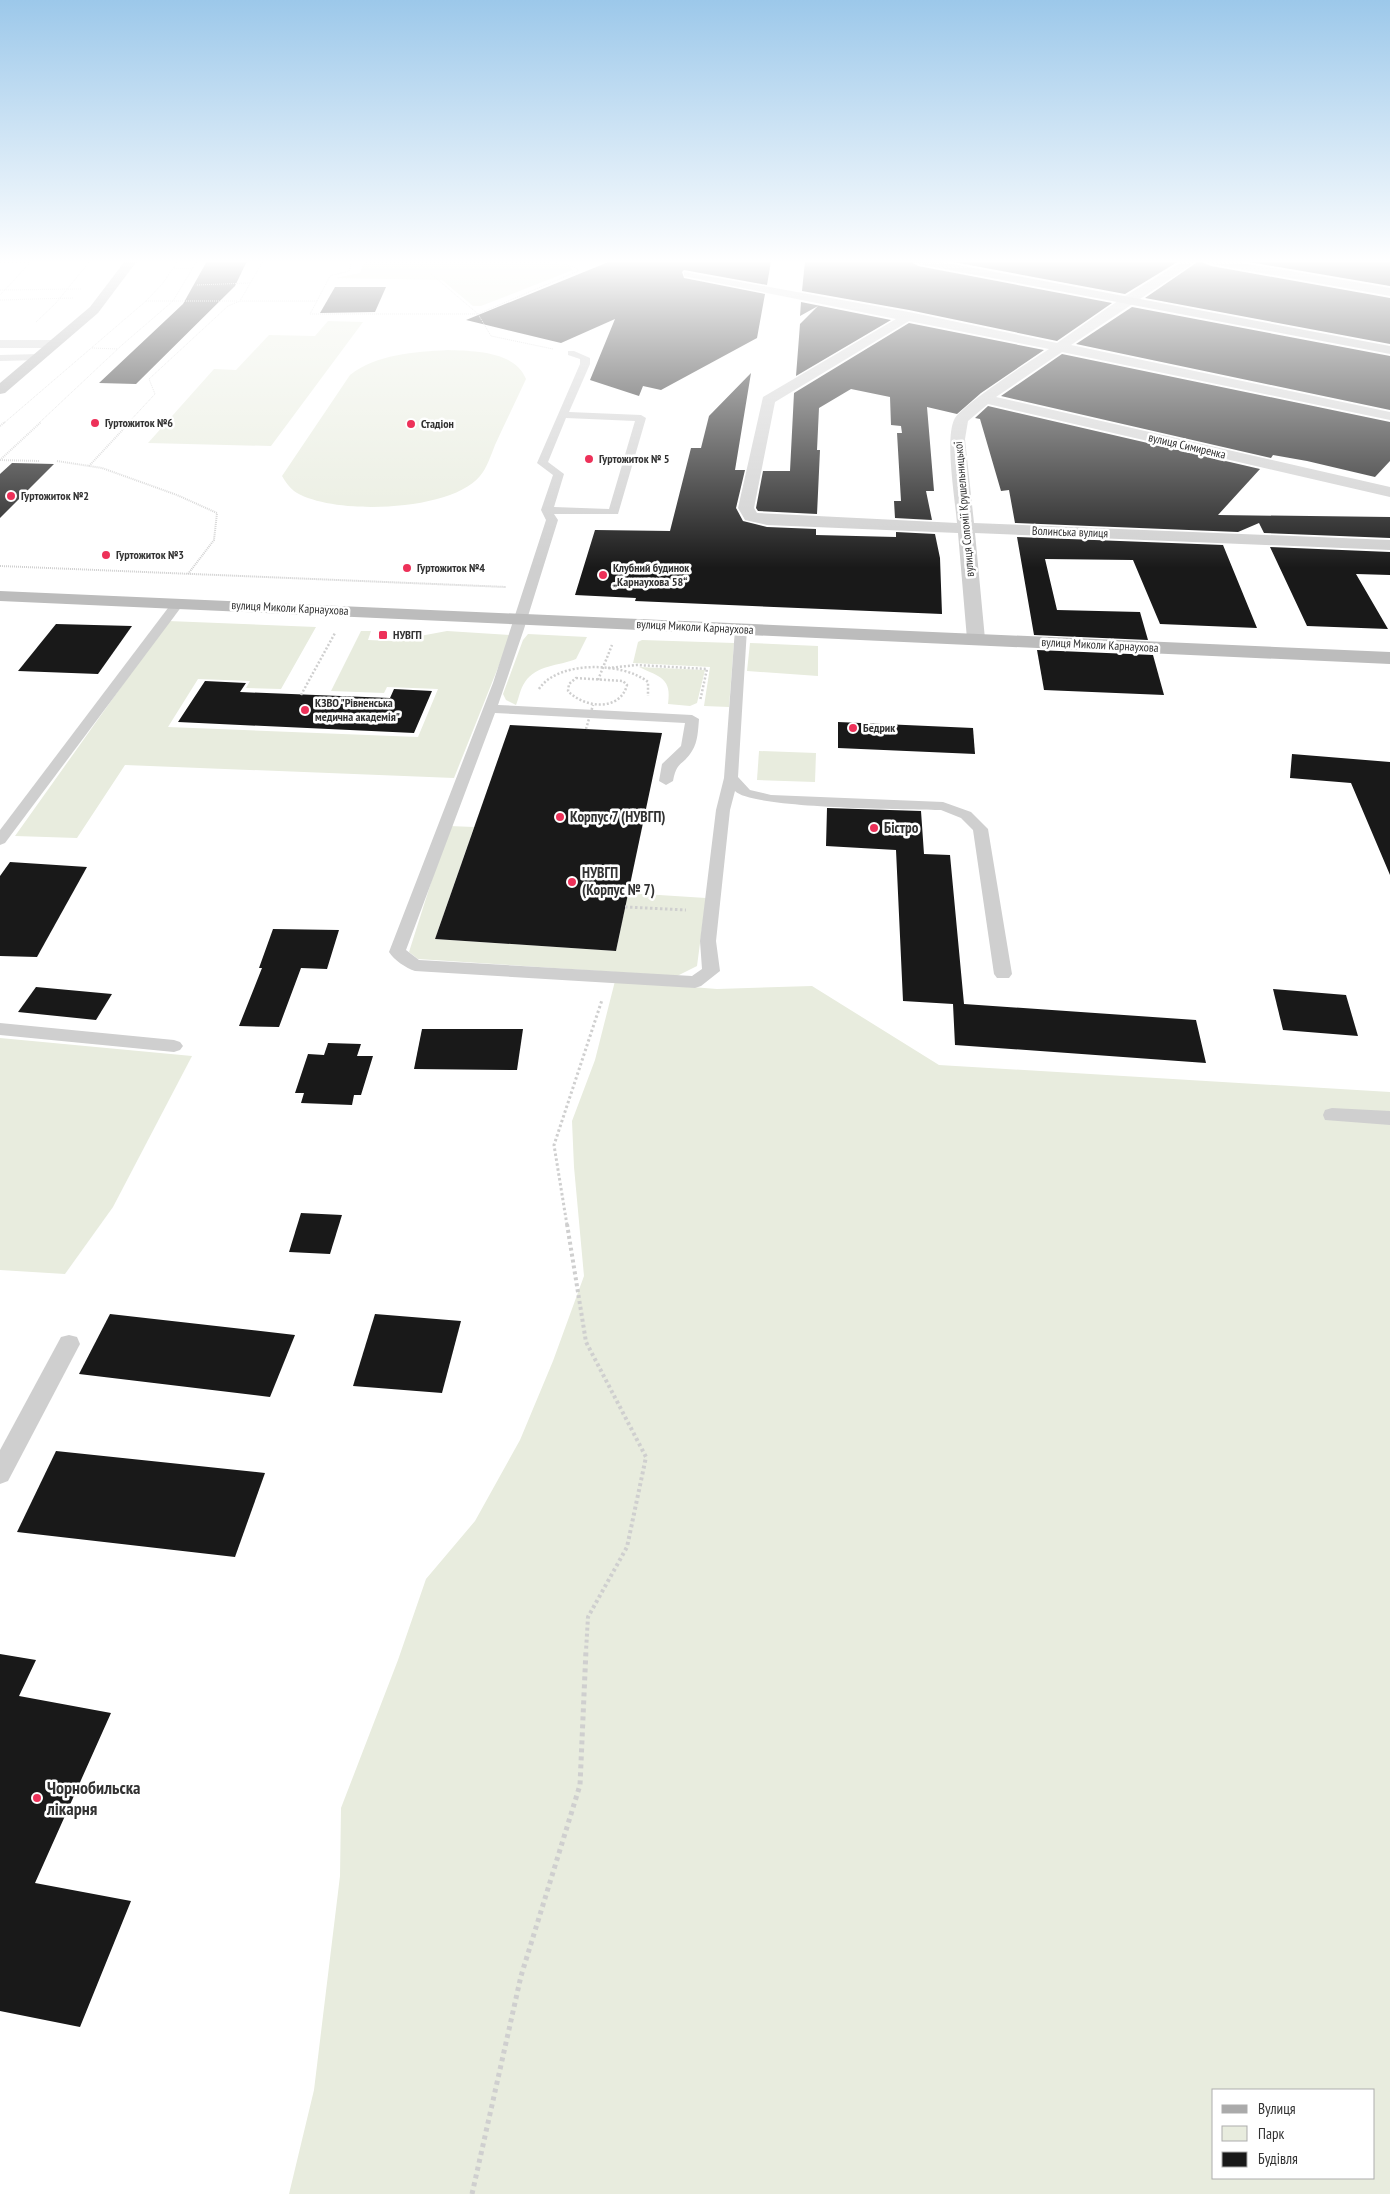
<svg xmlns="http://www.w3.org/2000/svg" width="1390" height="2194" viewBox="0 0 1390 2194" font-family="'PT Sans Narrow',sans-serif">
<style>
.green{fill:#e8ecde;fill-rule:evenodd}
.building{fill:#191919}
.lines{fill:none;stroke-linecap:round;stroke-linejoin:round}
.path-far5{stroke:#cfcfcf;stroke-width:1;stroke-dasharray:1 1;stroke-linecap:butt}
.path-far4{stroke:#cfcfcf;stroke-width:2;stroke-dasharray:1 1;stroke-linecap:butt}
.path-far3{stroke:#cfcfcf;stroke-width:2.5;stroke-dasharray:2 2;stroke-linecap:butt}
.path-far2{stroke:#cfcfcf;stroke-width:3;stroke-dasharray:2.5 2.5;stroke-linecap:butt}
.path-far1{stroke:#cfcfcf;stroke-width:4;stroke-dasharray:3 3;stroke-linecap:butt}
.path{stroke:#cfcfcf;stroke-width:5;stroke-dasharray:4 4;stroke-linecap:butt}
.lane{fill:#cfcfcf;fill-rule:evenodd}
.street{fill:#cfcfcf;fill-rule:evenodd}
.secondary{fill:#bcbcbc;fill-rule:evenodd}
.primary{fill:#aaa;fill-rule:evenodd}
.path-bridge{stroke:#cfcfcf;stroke-width:2.5;stroke-dasharray:2 2;stroke-linecap:butt}
.poi-dot{fill:#ed3159;stroke:#fff;stroke-width:2}
.labels{text-anchor:middle;stroke-width:5;stroke-linejoin:round;paint-order:stroke}
.far-poi-label{font-size:12px;font-weight:bold;fill:#323232;stroke:#fff;text-anchor:start}
.far-street-label{font-size:12px;fill:#323232;stroke:#fff}
.poi-label{font-size:15px;font-weight:bold;fill:#323232;stroke:#fff;text-anchor:start}
.near-poi-label{font-size:18px;font-weight:bold;fill:#323232;stroke:#fff;text-anchor:start}
</style>
<rect width="100%" height="100%" fill="#fff"/>
<!-- green -->
<g class="green">
<polygon points="364,261 543,261 568,266 573,270 481,306 473,306 442,280 336,278 360,273"/>
<polygon points="328,321 363,322 271,446 148,443 214,369 236,370 269,335 315,336"/>
<path d="M 448,350 C 474,351 515,351 526,379 C 516,401 505,423 495,445 C 491,455 487,468 480,476 C 451,512 330,516 294,491 C 289,487 285,481 282,476 L 350,375 C 377,354 414,352 448,350 Z"/>
<polygon points="168,621 316,627 281,689 246,688 250,681 198,679 168,727 418,737 438,689 387,687 384,693 331,691 361,631 371,631 368,640 393,641 447,631 511,635 454,778 125,765 77,838 15,836"/>
<path d="M 528,634 L 587,637 L 576,659 C 559,666 536,665 525,682 C 520,689 519,698 516,705 L 506,700 L 503,694 L 523,640 Z"/>
<polygon points="642,640 734,643 729,707 704,706 710,667 633,663 638,642"/>
<polygon points="750,643 818,646 818,676 747,671"/>
<path d="M 639,667 L 705,670 L 697,703 L 690,706 L 668,704 C 672,678 660,677 639,667 Z"/>
<polygon points="759,751 816,753 815,782 757,780"/>
<polygon points="449,826 474,827 435,939 616,951 628,893 706,898 697,966 677,976 418,959 409,952"/>
<path d="M 615,981 L 717,989 L 812,986 L 939,1065 L 1390,1092 L 1390,2194 L 289,2194 L 314,2090 L 340,1876 L 341,1808 L 398,1660 L 426,1579 L 475,1521 L 520,1440 L 553,1361 L 584,1276 L 574,1167 L 572,1121 L 595,1060 ZM 1214,2090 L 1374,2090 L 1374,2178 L 1214,2178 Z"/>
<polygon points="0,1038 192,1056 113,1207 65,1274 0,1270"/>
</g>
<!-- building -->
<g class="building">
<polygon points="207,261 247,261 235,286 136,384 99,383 183,304"/>
<polygon points="611,261 771,261 767,285 684,270 682,272 684,278 765,294 757,338 661,390 643,386 639,396 590,380 615,319 561,343 466,320"/>
<polygon points="805,261 910,261 918,266 1112,303 1057,341 909,310 802,291"/>
<polygon points="948,261 1179,261 1125,294"/>
<polygon points="1199,261 1211,266 1390,298 1390,344 1145,298"/>
<polygon points="1243,261 1390,261 1390,286"/>
<polygon points="335,287 386,287 375,312 320,313"/>
<polygon points="801,302 891,320 796,376 800,324 818,306 800,316"/>
<polygon points="1132,307 1390,356 1390,410 1076,344"/>
<polygon points="909,323 1044,350 981,393 957,414 927,407 934,491 926,491 932,520 895,518 894,501 901,501 897,433 902,433 901,426 891,425 890,397 851,389 819,408 817,450 820,450 817,514 758,511 756,508 763,471 790,471 794,393"/>
<polygon points="1062,354 1390,422 1390,461 1375,477 1307,461 1273,455 1271,458 1001,396"/>
<polygon points="751,373 735,470 745,470 736,508 743,521 767,527 816,529 816,535 896,537 896,532 935,534 940,558 942,614 635,601 636,598 575,595 595,530 670,531 691,448 701,448 709,416"/>
<polygon points="988,406 1260,469 1218,515 1390,517 1390,538 1264,533 1259,523 1238,532 1015,523 1009,490 1001,491 980,419 975,418"/>
<polygon points="12,463 54,464 0,518 0,474"/>
<polygon points="1017,537 1223,545 1257,628 1160,624 1133,560 1045,559 1057,610 1140,612 1148,640 1034,635"/>
<polygon points="1270,547 1390,552 1390,575 1356,574 1388,629 1307,626"/>
<polygon points="56,624 132,626 98,674 18,671"/>
<polygon points="1037,650 1153,655 1164,695 1044,690"/>
<polygon points="205,681 246,683 240,692 390,698 394,689 432,691 414,733 178,722"/>
<polygon points="838,722 973,728 975,754 838,748"/>
<polygon points="510,725 662,733 616,951 435,939"/>
<polygon points="1292,754 1390,762 1390,875 1351,783 1290,778"/>
<polygon points="827,808 921,811 924,854 950,855 964,1004 1196,1020 1206,1063 955,1045 953,1004 903,1001 896,850 826,846"/>
<polygon points="10,862 87,867 37,957 0,956 0,876"/>
<polygon points="273,929 339,930 327,969 301,968 279,1027 239,1026 262,968 259,968"/>
<polygon points="36,987 112,994 96,1020 18,1012"/>
<polygon points="1273,989 1346,995 1358,1036 1283,1030"/>
<polygon points="422,1029 523,1029 517,1070 414,1069"/>
<polygon points="328,1043 361,1044 357,1056 373,1056 361,1095 354,1095 352,1105 301,1103 304,1093 295,1093 308,1054 324,1055"/>
<polygon points="301,1213 342,1215 330,1254 289,1252"/>
<polygon points="110,1314 295,1335 270,1397 79,1374"/>
<polygon points="375,1314 461,1321 442,1393 353,1386"/>
<polygon points="56,1451 265,1473 235,1557 17,1532"/>
<polygon points="0,1654 36,1660 19,1696 111,1713 35,1883 131,1901 80,2027 0,2011"/>
</g>
<g class="lines">
<!-- path-far5 -->
<g class="path-far5">
<polyline points="263,261 240,301 317,301 310,314 478,314 491,336 553,349"/>
<polyline points="416,261 478,314 578,271 577,268 553,261"/>
<polyline points="0,262 31,262 0,295"/>
<polyline points="174,268 193,268"/>
<polyline points="197,285 251,283"/>
<polyline points="0,290 81,289"/>
<polyline points="0,300 73,298"/>
<polyline points="146,301 237,301"/>
<polyline points="317,301 330,276 349,271 352,261"/>
<polyline points="36,322 56,303 90,261"/>
<polyline points="92,348 118,349"/>
<polyline points="4,423 146,301 163,283 178,261"/>
<polyline points="39,423 122,345 173,301 197,261"/>
<polyline points="128,423 155,394 149,379 228,306 240,301"/>
</g>
<!-- path-far4 -->
<g class="path-far4">
<polyline points="0,426 5,422"/>
<polyline points="0,460 41,422"/>
<polyline points="0,460 39,461"/>
<polyline points="57,461 102,468 177,495 217,513 214,540 188,574"/>
<polyline points="89,466 130,422"/>
<polyline points="0,566 506,587"/>
</g>
<!-- path-far3 -->
<g class="path-far3">
<polyline points="608,668 637,665 707,669 700,701"/>
<path d="M 576,678 L 623,681 L 627,685 C 620,712 584,708 568,691 L 569,684 Z"/>
<polyline points="598,680 612,645"/>
<path d="M 539,689 C 558,660 623,662 648,682 L 648,696"/>
<polyline points="301,695 335,633"/>
</g>
<!-- path-far2 -->
<g class="path-far2">
<polyline points="625,907 686,910"/>
<polyline points="567,1225 554,1145 602,1000"/>
</g>
<!-- path-far1 -->
<polyline class="path-far1" points="567,1224 586,1342 646,1457 627,1547 588,1617 586,1651"/>
<!-- path -->
<polyline class="path" points="472,2194 521,1976 580,1785 586,1650"/>
<!-- lane -->
<g class="lane">
<path d="M 568,351 L 574,351 L 590,358 L 590,364 L 569,412 L 641,415 L 646,418 L 618,514 L 554,514 L 558,520 L 524,629 L 498,705 L 692,715 L 699,719 C 698,730 698,742 692,751 C 682,767 677,760 673,781 L 666,785 L 659,781 L 662,764 L 681,746 L 685,723 L 495,713 L 406,950 L 419,960 L 692,976 L 702,969 L 700,941 L 716,810 L 724,778 L 735,629 L 741,625 L 747,629 L 738,777 L 750,790 L 771,795 L 943,802 L 971,812 L 988,829 L 1012,974 L 1009,978 L 997,978 L 994,974 L 973,830 L 961,818 L 941,810 C 908,809 752,809 735,791 L 730,810 L 716,941 L 720,971 L 701,986 L 695,988 L 415,971 C 406,968 394,960 389,952 L 493,683 L 546,520 L 541,510 L 553,475 L 537,463 L 580,364 L 580,359 L 568,355 ZM 566,418 L 635,421 L 609,509 L 554,507 L 564,474 L 548,462 Z"/>
<polygon points="0,355 40,354 44,357 40,360 0,361"/>
<polygon points="178,599 182,600 184,603 182,606 5,843 0,845 0,830 174,600"/>
<polygon points="0,1023 174,1040 180,1042 183,1046 180,1050 174,1052 0,1035"/>
<polygon points="1332,1108 1390,1111 1390,1125 1325,1120 1323,1115 1325,1110"/>
<polygon points="69,1335 77,1337 80,1344 8,1481 0,1484 0,1450 61,1337"/>
</g>
<!-- street -->
<g class="street">
<path d="M 1183,261 L 1197,261 L 1071,345 L 1390,412 L 1390,420 L 1062,352 L 996,397 L 1390,487 L 1390,497 L 988,404 L 968,421 L 965,439 L 974,523 L 1390,540 L 1390,550 L 975,533 L 985,639 L 983,643 L 969,643 L 967,639 L 958,533 L 767,525 L 745,520 L 738,508 L 763,397 L 896,319 L 688,277 L 684,276 L 684,272 L 909,312 L 1057,343 L 1122,298 ZM 909,321 L 1049,349 C 1032,360 960,406 954,420 C 945,440 955,499 957,523 L 757,513 L 754,508 L 775,402 Z"/>
<polygon points="1205,261 1231,261 1390,288 1390,296 1211,264"/>
<polygon points="0,340 55,340 61,344 55,348 0,348"/>
</g>
<!-- secondary -->
<g class="secondary">
<polygon points="912,261 937,261 1390,346 1390,354 918,264"/>
<polygon points="0,591 1390,652 1390,664 0,601"/>
</g>
<!-- primary -->
<polygon class="primary" points="125,261 137,261 98,313 5,393 0,394 0,383 90,307"/>
<!-- path-bridge -->
<polyline class="path-bridge" points="586,729 593,705"/>
</g>
<!-- sky -->
<linearGradient id="sky" x2="0" y2="1"><stop stop-color="#9cc8ea"/><stop offset="0.46" stop-color="#fff"/><stop offset="1" stop-color="#fff" stop-opacity="0"/></linearGradient>
<rect width="1390" height="568" fill="url(#sky)"/>
<!-- markers -->
<g class="poi-dot">
<circle cx="95" cy="423" r="5"/>
<circle cx="411" cy="424" r="5"/>
<circle cx="589" cy="459" r="5"/>
<circle cx="11" cy="496" r="5"/>
<circle cx="106" cy="555" r="5"/>
<circle cx="407" cy="568" r="5"/>
<circle cx="603" cy="575" r="5"/>
<rect x="378" y="630" width="10" height="10" rx="2.5"/>
<circle cx="305" cy="710" r="5"/>
<circle cx="853" cy="728" r="5"/>
<circle cx="560" cy="817" r="5"/>
<circle cx="874" cy="828" r="5"/>
<circle cx="572" cy="882" r="5"/>
<circle cx="37" cy="1798" r="5"/>
</g>
<g class="labels">
<!-- far-poi labels -->
<g class="far-poi-label">
<text x="105" y="427">Гуртожиток №6</text>
<text x="421" y="428">Стадіон</text>
<text x="599" y="463">Гуртожиток № 5</text>
<text x="21" y="500">Гуртожиток №2</text>
<text x="116" y="559">Гуртожиток №3</text>
<text x="417" y="572">Гуртожиток №4</text>
<text x="613" y="572">Клубний будинок<tspan x="613" dy="14">„Карнаухова 58“</tspan></text>
<text x="393" y="639">НУВГП</text>
<text x="315" y="707">КЗВО "Рівненська<tspan x="315" dy="14">медична академія"</tspan></text>
<text x="863" y="732">Бедрик</text>
</g>
<!-- far-street labels -->
<g class="far-street-label">
<text transform="translate(1187 446) rotate(13)" y="4">вулиця Симиренка</text>
<text transform="translate(964 509) rotate(-95)" y="4">вулиця Соломії Крушельницької</text>
<text transform="translate(1070 532) rotate(2)" y="4">Волинська вулиця</text>
<text transform="translate(290 608) rotate(3)" y="4">вулиця Миколи Карнаухова</text>
<text transform="translate(695 627) rotate(3)" y="4">вулиця Миколи Карнаухова</text>
<text transform="translate(1100 645) rotate(3)" y="4">вулиця Миколи Карнаухова</text>
</g>
<!-- poi labels -->
<g class="poi-label">
<text x="570" y="822">Корпус 7 (НУВГП)</text>
<text x="884" y="833">Бістро</text>
<text x="582" y="878">НУВГП<tspan x="582" dy="17">(Корпус № 7)</tspan></text>
</g>
<!-- near-poi labels -->
<g class="near-poi-label">
<text x="47" y="1794">Чорнобильска<tspan x="47" dy="21">лікарня</tspan></text>
</g>
</g>
<!-- legend -->
<rect x="1212" y="2089" width="162" height="90" fill="#ffffff" stroke="#adadad"/>
<rect x="1222" y="2105" width="25" height="8" fill="#aaaaaa" stroke="#adadad"/>
<text x="1258" y="2114" font-size="15" fill="#323232">Вулиця</text>
<rect x="1222" y="2126" width="25" height="15" fill="#e8ecde" stroke="#adadad"/>
<text x="1258" y="2139" font-size="15" fill="#323232">Парк</text>
<rect x="1222" y="2152" width="25" height="15" fill="#191919" stroke="#adadad"/>
<text x="1258" y="2164" font-size="15" fill="#323232">Будівля</text>
</svg>
